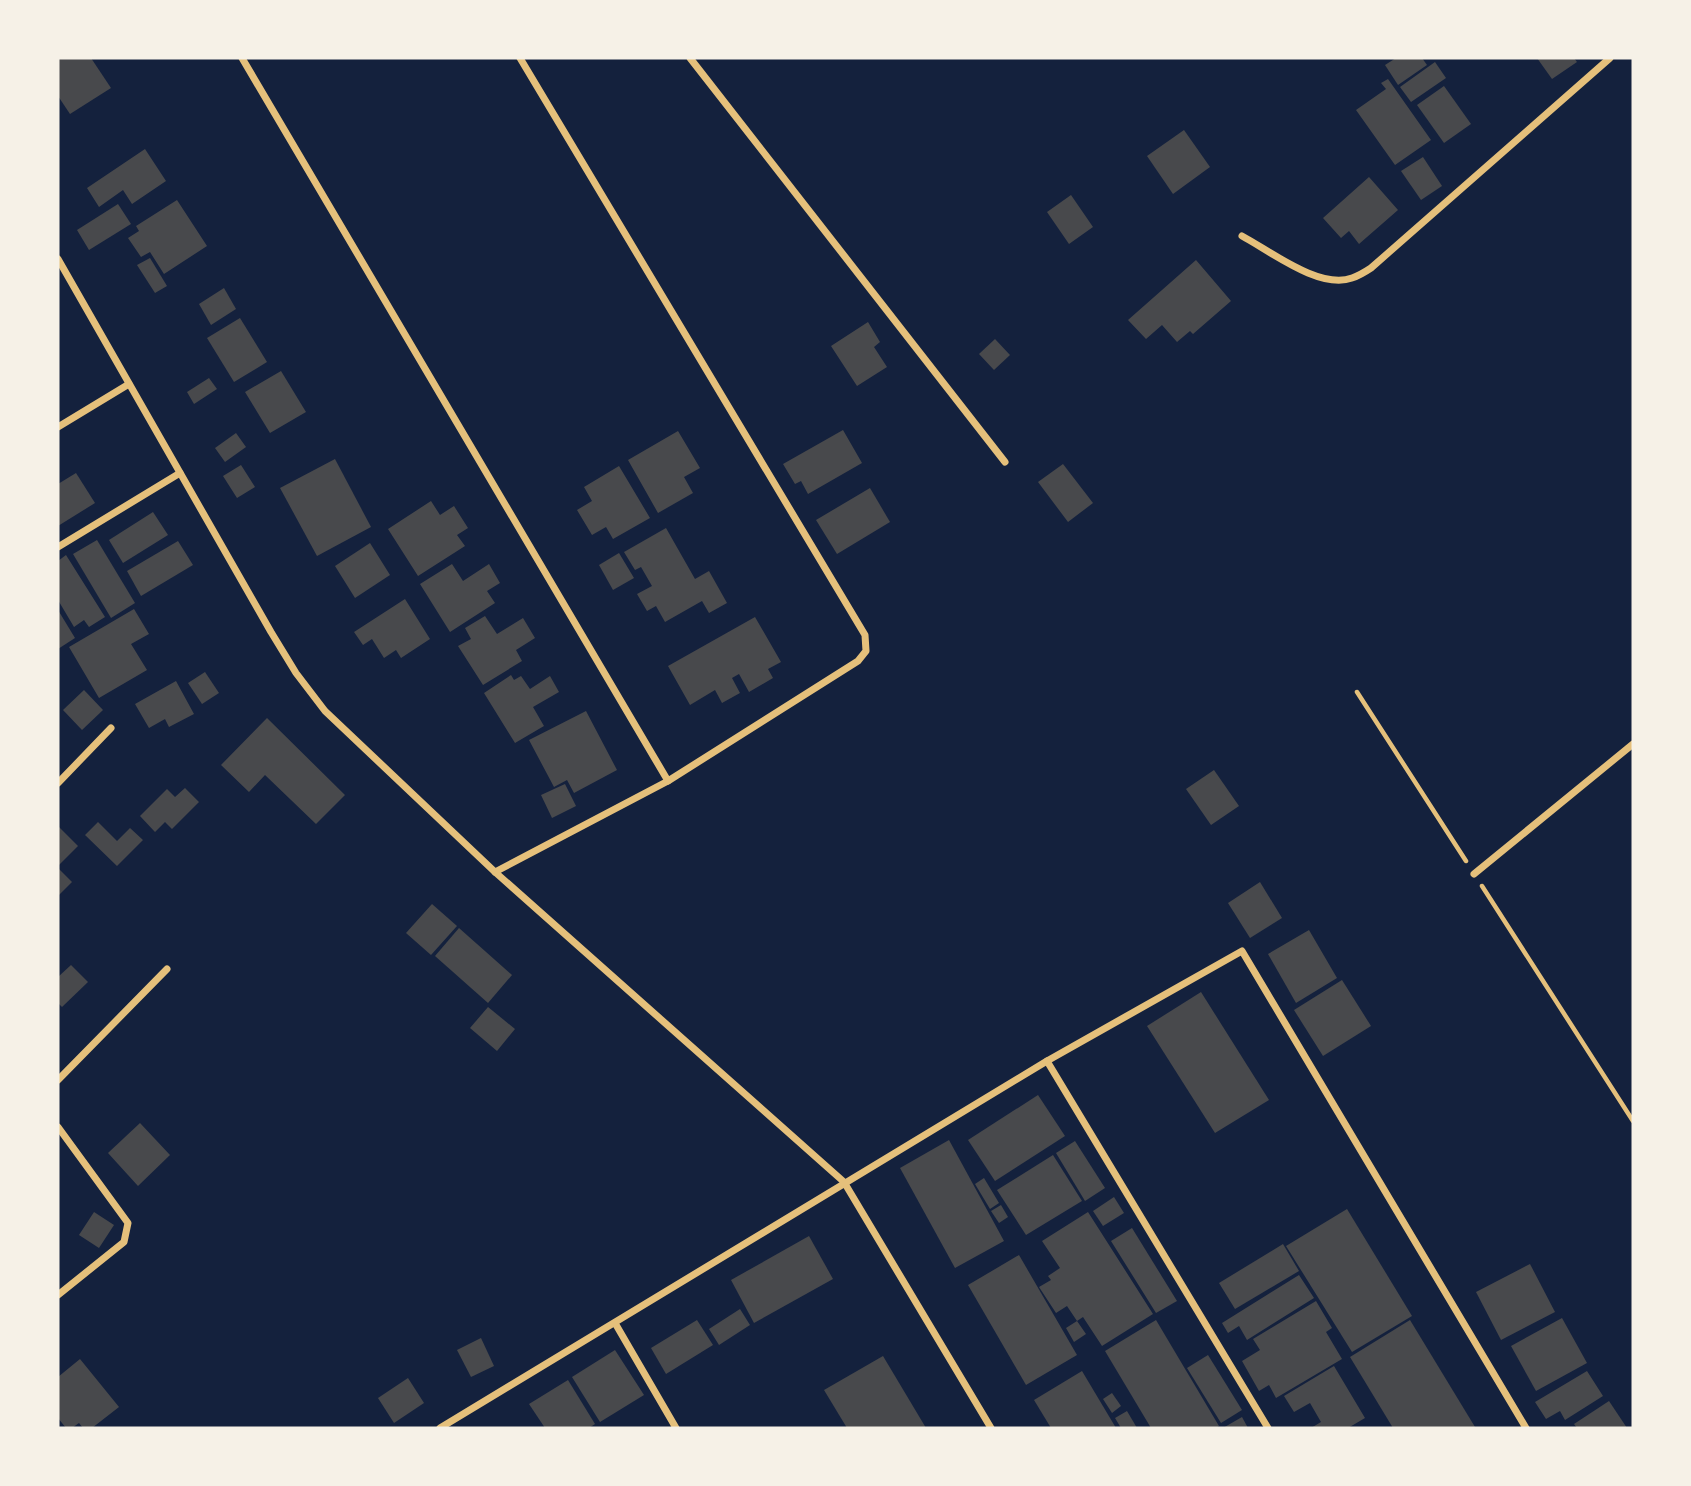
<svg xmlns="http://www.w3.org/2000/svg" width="1691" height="1486" viewBox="0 0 1691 1486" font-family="'Fira Sans Condensed',sans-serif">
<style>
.building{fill:#48494c}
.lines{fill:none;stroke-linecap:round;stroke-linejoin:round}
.path{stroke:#e5c07b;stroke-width:4.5}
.minor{stroke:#e5c07b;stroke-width:7}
</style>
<rect width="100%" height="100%" fill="#14213d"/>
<!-- building -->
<g class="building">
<polygon points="58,58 91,58 111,88 70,114 58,96"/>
<polygon points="1396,58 1422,58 1427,65 1398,85 1385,65"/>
<polygon points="1537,58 1574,58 1577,62 1552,79"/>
<polygon points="1435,62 1446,78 1411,102 1400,87"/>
<polygon points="1388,79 1431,140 1395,165 1356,110 1386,89 1381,83"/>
<polygon points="1444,86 1471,124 1444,143 1417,105"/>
<polygon points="1184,130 1210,167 1173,194 1147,156"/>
<polygon points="145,149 166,181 132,204 123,190 99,207 87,188"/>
<polygon points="1423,157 1442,186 1421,200 1401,171"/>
<polygon points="1369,177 1398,210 1359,244 1349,231 1341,238 1323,218"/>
<polygon points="1071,195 1093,227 1069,244 1047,212"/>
<polygon points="177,200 207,246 164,274 150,252 141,257 128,238 139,231 136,226"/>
<polygon points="118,204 131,224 89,250 77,230"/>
<polygon points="150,258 167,286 155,293 137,265"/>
<polygon points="1196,260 1231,301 1193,334 1190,331 1177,342 1162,325 1146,339 1128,320"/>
<polygon points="224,288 236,309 211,325 199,304"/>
<polygon points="240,318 267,362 234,382 207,338"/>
<polygon points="868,322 880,342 874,347 887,367 857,386 831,346"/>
<polygon points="995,339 1010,355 994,370 979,354"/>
<polygon points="281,371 306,412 270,433 245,392"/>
<polygon points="209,378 217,389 194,404 187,392"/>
<polygon points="843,430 862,463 808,494 801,481 795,484 783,464"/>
<polygon points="678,431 700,468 684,477 693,493 658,513 628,460"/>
<polygon points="236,433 246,447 225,462 215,448"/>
<polygon points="335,459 371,527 317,556 280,488"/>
<polygon points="1063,464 1093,503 1068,522 1038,482"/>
<polygon points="241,465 255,487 237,498 223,476"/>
<polygon points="619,466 650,518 613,539 606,527 592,535 577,510 592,501 584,487"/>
<polygon points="76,473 95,503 58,526 58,484"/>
<polygon points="870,488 890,522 837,554 816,520"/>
<polygon points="431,501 440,515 454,506 468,528 457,535 465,546 418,576 388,529"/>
<polygon points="153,512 168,535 123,563 109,540"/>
<polygon points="666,528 695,579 709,571 727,603 709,613 702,601 665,622 656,606 647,611 637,594 652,586 641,567 635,570 624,552"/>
<polygon points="97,540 135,603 111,618 73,554"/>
<polygon points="178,541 193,565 141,596 127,571"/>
<polygon points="370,543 390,575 355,598 335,566"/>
<polygon points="619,553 634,578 613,590 599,565"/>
<polygon points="66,555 105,617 89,627 84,620 74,627 58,600 58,561"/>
<polygon points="452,564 463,581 489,564 500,583 487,591 495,603 450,632 420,584"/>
<polygon points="405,599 430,639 401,658 396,650 384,658 372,639 363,645 354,632"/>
<polygon points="134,609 149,634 131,644 147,670 99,698 69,647"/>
<polygon points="58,610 75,638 58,649"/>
<polygon points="485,616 497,634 523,618 535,638 516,650 522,661 483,685 458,646 471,639 465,628"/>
<polygon points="755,617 781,662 768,669 773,678 749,692 739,674 732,678 740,693 722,703 715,690 690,705 668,666"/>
<polygon points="205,672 219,693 202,704 188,683"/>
<polygon points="511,675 514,680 521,676 530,689 550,676 559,692 533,707 544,726 515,743 484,693"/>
<polygon points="176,681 194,714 169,727 165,719 149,728 135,704"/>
<polygon points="84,690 103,710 82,730 63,710"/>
<polygon points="586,711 617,770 574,793 567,780 554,787 529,740"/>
<polygon points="267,718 345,795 316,824 265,775 249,792 221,765"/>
<polygon points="1214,770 1239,806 1211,825 1186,789"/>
<polygon points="565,784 576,806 552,818 541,795"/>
<polygon points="185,788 199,802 172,829 165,822 155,832 140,816 167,789 175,797"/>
<polygon points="98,822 117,841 130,828 143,840 117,866 85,835"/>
<polygon points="58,826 78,846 58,866"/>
<polygon points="58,868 72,882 58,896"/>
<polygon points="1260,882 1282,918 1250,938 1228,903"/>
<polygon points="432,904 457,926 431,955 406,933"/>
<polygon points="459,928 512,975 488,1003 435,956"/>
<polygon points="1309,930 1337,978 1296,1003 1268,954"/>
<polygon points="71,965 88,982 62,1007 58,1003 58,977"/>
<polygon points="1342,980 1371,1026 1323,1056 1294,1010"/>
<polygon points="1201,992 1269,1100 1215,1133 1147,1026"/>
<polygon points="488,1007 515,1029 497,1051 470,1028"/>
<polygon points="1038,1095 1065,1136 995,1181 968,1140"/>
<polygon points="140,1123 170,1155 138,1186 108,1153"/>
<polygon points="949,1140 1004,1241 955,1268 900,1168"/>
<polygon points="1075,1141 1105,1188 1085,1201 1056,1153"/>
<polygon points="1053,1155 1082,1201 1026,1235 997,1190"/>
<polygon points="984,1178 999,1203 990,1209 975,1184"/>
<polygon points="1114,1197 1124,1213 1103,1226 1093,1211"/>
<polygon points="1001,1205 1008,1217 999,1223 991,1211"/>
<polygon points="1347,1209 1412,1316 1352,1352 1286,1246"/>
<polygon points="94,1212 114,1225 99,1248 79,1235"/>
<polygon points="1088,1212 1153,1314 1102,1346 1083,1317 1077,1321 1086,1334 1074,1342 1066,1328 1077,1321 1067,1306 1056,1313 1039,1287 1051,1280 1048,1276 1060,1268 1042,1241"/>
<polygon points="1132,1228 1177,1301 1156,1313 1111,1241"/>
<polygon points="809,1236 833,1279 754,1323 731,1280"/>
<polygon points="1283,1244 1299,1271 1235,1309 1219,1283"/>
<polygon points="1019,1255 1077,1355 1026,1385 968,1285"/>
<polygon points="1530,1264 1555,1312 1501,1340 1476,1292"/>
<polygon points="1299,1275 1314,1298 1247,1340 1239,1326 1228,1333 1222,1323"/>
<polygon points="1316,1301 1332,1328 1326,1332 1342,1359 1276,1398 1269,1385 1259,1391 1242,1361 1260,1350 1253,1339"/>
<polygon points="740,1309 750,1325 719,1345 709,1329"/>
<polygon points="1562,1318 1587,1363 1536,1391 1511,1346"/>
<polygon points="697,1320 713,1345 666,1374 651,1348"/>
<polygon points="1156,1320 1219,1426 1216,1428 1151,1428 1105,1351"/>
<polygon points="1410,1320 1475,1427 1473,1428 1393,1428 1350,1357"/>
<polygon points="481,1338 494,1366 471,1377 457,1350"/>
<polygon points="615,1350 644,1395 600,1422 572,1377"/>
<polygon points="1208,1355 1242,1410 1221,1423 1187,1368"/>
<polygon points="883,1356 926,1428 847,1428 824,1390"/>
<polygon points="80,1359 119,1407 92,1428 83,1428 79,1423 72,1428 66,1428 58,1418 58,1377"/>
<polygon points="1334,1366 1365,1418 1348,1428 1311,1428 1321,1422 1310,1403 1294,1412 1284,1396"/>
<polygon points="1082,1371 1116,1428 1051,1428 1034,1400"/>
<polygon points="1587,1371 1603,1396 1565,1420 1560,1411 1546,1419 1535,1402"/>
<polygon points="408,1378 424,1403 394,1423 378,1398"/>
<polygon points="568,1380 595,1424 589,1428 545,1428 529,1404"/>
<polygon points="1112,1393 1121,1406 1112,1413 1103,1399"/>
<polygon points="1609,1401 1627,1428 1577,1428 1574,1424"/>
<polygon points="1127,1411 1137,1428 1121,1428 1115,1418"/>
<polygon points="1242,1417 1248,1428 1223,1428"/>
</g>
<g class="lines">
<!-- path -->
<g class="path">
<polyline points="1357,692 1466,861"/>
<polyline points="1482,886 1633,1121"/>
</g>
<!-- minor -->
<g class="minor">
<polyline points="242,58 668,781"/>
<polyline points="690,58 1005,462"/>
<path d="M 1242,236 C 1270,251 1320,290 1352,278 C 1358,276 1365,272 1371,268 L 1610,58"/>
<polyline points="58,259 271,632 296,673 325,711 495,872 844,1182 991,1428"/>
<polyline points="58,427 129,384"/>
<polyline points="58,547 180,473"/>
<polyline points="58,783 111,728"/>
<polyline points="495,872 668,781 858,661 866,651 865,635 520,58"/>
<polyline points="1474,874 1633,744"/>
<polyline points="1047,1061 1268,1428"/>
<polyline points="58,1080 167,969"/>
<polyline points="58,1127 128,1223 124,1242 58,1295"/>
<polyline points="615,1323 676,1428"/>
<polyline points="440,1428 1047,1061 1242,951 1526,1428"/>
</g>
</g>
<!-- border -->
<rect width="1691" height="1486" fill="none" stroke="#f6f1e7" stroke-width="119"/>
</svg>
